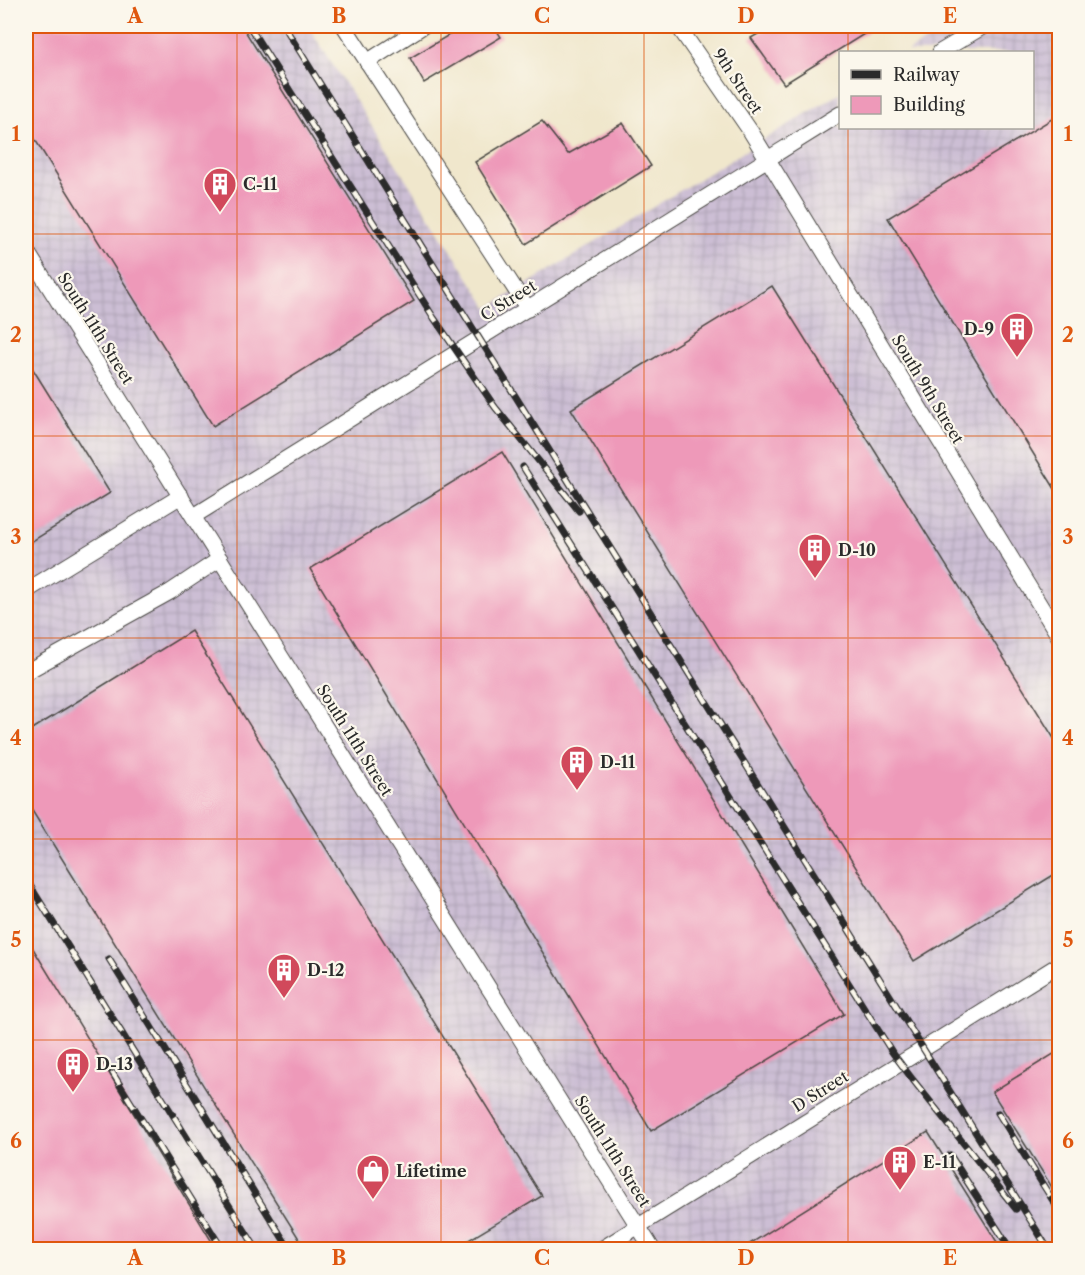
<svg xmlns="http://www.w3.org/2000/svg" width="1085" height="1275" viewBox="0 0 1085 1275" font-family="'Libre Caslon Text',serif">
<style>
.industrial{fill:url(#industrial-grid)}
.building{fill:#ee99b9}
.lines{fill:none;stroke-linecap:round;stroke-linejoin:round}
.service-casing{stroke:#494743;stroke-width:17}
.service{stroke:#fff;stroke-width:15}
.rail-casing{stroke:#2b2b2b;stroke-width:7}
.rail{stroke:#fbf7ec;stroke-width:4.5;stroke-dasharray:14;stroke-linecap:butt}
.grid{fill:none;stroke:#df570e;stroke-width:1.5;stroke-opacity:0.55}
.labels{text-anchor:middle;stroke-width:4.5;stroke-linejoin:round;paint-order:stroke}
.street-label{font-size:16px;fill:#2b2b2b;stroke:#fbf7ec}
.poi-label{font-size:16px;font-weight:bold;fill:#2b2b2b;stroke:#fbf7ec;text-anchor:start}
.neatline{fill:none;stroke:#df570e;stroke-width:2}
.grid-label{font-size:20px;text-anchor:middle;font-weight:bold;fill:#df570e}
</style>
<defs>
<pattern id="industrial-grid" width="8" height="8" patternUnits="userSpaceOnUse" patternTransform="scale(1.5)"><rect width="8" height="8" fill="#ccbed4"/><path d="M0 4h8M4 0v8" fill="none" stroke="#afa3b6"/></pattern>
</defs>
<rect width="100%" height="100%" fill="#fbf7ec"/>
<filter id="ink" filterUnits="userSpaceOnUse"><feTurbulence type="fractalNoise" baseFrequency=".0167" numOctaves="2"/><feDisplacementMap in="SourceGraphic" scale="12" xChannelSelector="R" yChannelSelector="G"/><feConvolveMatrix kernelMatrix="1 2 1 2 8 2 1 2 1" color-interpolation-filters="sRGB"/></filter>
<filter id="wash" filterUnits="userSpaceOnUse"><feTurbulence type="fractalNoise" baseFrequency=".008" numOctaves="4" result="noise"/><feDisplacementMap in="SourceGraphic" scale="24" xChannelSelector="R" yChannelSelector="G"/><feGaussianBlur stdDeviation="1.35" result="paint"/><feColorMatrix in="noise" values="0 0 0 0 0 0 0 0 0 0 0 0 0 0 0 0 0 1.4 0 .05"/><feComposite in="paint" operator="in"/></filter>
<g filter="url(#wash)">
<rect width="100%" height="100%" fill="#f0e7cc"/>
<!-- industrial -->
<polygon class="industrial" points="26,26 308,26 488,308 840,93 840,128 1032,128 1032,52 907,52 952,26 1059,26 1059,1249 26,1249"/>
<g id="blocks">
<!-- building -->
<g class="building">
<polygon points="26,26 242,26 414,301 213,426 26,125"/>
<polygon points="464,26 494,26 501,37 424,83 410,58"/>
<polygon points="772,26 877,26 784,84 751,38"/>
<polygon points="1060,114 1060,497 888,218"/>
<polygon points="542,121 568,154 623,123 651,166 526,244 475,162"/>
<polygon points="772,286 1060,748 1060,871 914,961 571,409"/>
<polygon points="26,358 110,493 26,545"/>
<polygon points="502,452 844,1014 651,1131 310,569"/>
<polygon points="191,631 542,1196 452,1250 306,1250 26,801 26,733"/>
<polygon points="26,937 217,1250 26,1250"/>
<polygon points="1060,1050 1060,1200 992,1092"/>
<polygon points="928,1132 1002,1250 740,1250"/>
</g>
</g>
</g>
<g filter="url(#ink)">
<use href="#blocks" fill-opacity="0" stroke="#494743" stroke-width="1.5"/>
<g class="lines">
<defs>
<g id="service">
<polyline points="344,26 528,309"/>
<polyline points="678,26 751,132 1060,638"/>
<polyline points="940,52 984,26"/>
<polyline points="367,62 423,26"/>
<polyline points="26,250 653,1250"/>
<polyline points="194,516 840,114"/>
<polyline points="26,591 181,496"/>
<polyline points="26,672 170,592 220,559"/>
<polyline points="600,1250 1060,964"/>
</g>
</defs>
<!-- service casing -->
<use href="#service" class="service-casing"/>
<!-- service -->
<use href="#service" class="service"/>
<defs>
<g id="rail">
<polyline points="249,26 434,318 495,407 579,511"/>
<polyline points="284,26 1049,1250"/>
<polyline points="523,467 892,1052 913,1080 1016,1209"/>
<polyline points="26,879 257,1250"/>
<polyline points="109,959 290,1250"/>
<polyline points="112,1072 223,1250"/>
<polyline points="998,1113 1060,1212"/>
<polyline points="950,1155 1011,1250"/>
</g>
</defs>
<!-- rail casing -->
<use href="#rail" class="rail-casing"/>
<!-- rail -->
<use href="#rail" class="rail"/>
</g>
</g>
<!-- grid -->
<path class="grid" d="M 237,26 L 237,1250M 441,26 L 441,1250M 644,26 L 644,1250M 848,26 L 848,52M 848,128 L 848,1250M 26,234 L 1060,234M 26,436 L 1060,436M 26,638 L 1060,638M 26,839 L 1060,839M 26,1040 L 1060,1040"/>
<!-- icons -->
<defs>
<symbol id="building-pin" viewBox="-11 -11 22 30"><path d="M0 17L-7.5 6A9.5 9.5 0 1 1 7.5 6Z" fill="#d1495b" stroke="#fbf7ec"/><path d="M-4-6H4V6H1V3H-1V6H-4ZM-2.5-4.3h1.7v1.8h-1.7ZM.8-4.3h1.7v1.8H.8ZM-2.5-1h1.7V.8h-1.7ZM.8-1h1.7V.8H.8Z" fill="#fff"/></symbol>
<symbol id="shop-pin" viewBox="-11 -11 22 30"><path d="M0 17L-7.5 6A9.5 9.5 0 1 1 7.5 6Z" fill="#d1495b" stroke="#fbf7ec"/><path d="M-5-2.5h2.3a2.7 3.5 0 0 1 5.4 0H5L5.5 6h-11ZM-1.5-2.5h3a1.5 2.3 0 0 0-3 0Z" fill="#fff"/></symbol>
</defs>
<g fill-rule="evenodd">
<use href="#building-pin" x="201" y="165" width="38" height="52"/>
<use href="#building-pin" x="998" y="310" width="38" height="52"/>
<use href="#building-pin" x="796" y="531" width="38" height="52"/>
<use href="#building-pin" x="558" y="743" width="38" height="52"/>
<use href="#building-pin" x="265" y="951" width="38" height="52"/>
<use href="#building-pin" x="54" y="1045" width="38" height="52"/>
<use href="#building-pin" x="881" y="1143" width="38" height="52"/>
<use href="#shop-pin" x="354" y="1152" width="38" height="52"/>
</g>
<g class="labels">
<!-- street labels -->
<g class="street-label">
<text transform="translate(738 81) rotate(56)" y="6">9th Street</text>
<text transform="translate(508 300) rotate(-32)" y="6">C Street</text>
<text transform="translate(96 328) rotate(58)" y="6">South 11th Street</text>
<text transform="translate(928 389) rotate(59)" y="6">South 9th Street</text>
<text transform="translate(355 740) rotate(58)" y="6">South 11th Street</text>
<text transform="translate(820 1091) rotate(-32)" y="6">D Street</text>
<text transform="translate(613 1151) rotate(58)" y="6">South 11th Street</text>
</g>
<!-- poi labels -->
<g class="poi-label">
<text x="243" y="190">C-11</text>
<text x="994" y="335" text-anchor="end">D-9</text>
<text x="838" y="556">D-10</text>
<text x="600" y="768">D-11</text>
<text x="307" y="976">D-12</text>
<text x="96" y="1070">D-13</text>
<text x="923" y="1168">E-11</text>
<text x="396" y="1177">Lifetime</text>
</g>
</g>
<!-- margin -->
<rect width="1085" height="1275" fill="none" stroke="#fbf7ec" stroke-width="66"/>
<!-- legend -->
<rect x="839" y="51" width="195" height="78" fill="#fbf7ec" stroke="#a8a59f" stroke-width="1.5"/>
<rect x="851" y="70" width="30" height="9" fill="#2b2b2b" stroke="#a8a59f" stroke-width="1.5"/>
<text x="893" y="81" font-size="18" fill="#2b2b2b">Railway</text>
<rect x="851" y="96" width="30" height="18" fill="#ee99b9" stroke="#a8a59f" stroke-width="1.5"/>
<text x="893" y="111" font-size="18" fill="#2b2b2b">Building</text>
<rect x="33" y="33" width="1019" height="1209" class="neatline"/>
<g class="grid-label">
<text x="135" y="23">A</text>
<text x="339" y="23">B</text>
<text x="542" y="23">C</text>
<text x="746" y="23">D</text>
<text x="950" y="23">E</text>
<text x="16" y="141">1</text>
<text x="1068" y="141">1</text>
<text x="16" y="342">2</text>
<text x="1068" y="342">2</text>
<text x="16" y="544">3</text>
<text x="1068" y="544">3</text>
<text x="16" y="745">4</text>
<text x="1068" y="745">4</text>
<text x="16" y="947">5</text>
<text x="1068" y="947">5</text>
<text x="16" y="1148">6</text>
<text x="1068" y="1148">6</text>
<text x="135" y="1265">A</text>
<text x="339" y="1265">B</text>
<text x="542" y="1265">C</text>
<text x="746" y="1265">D</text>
<text x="950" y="1265">E</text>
</g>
</svg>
